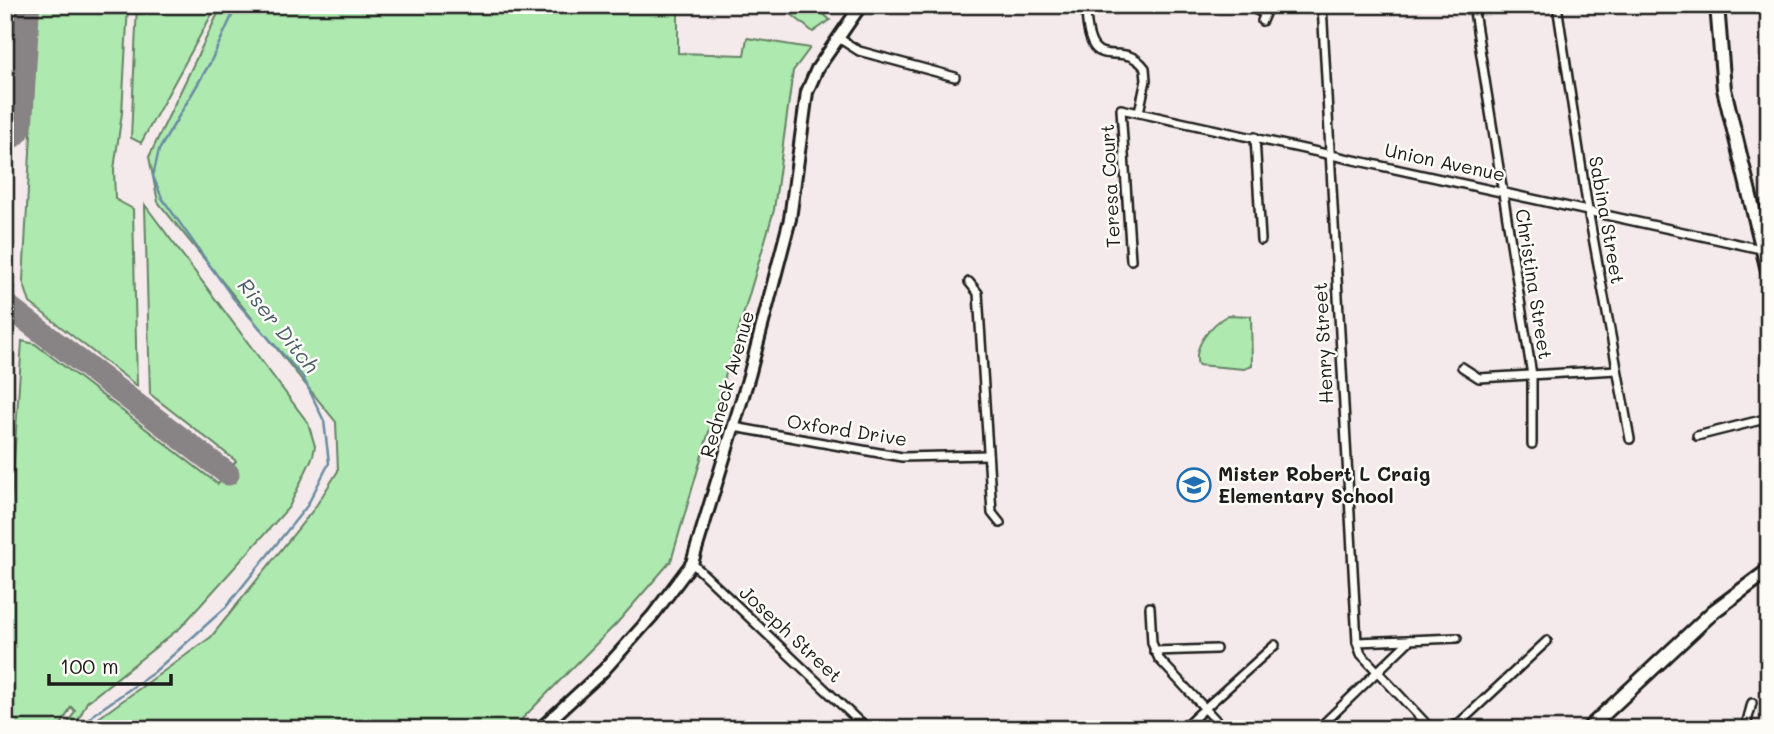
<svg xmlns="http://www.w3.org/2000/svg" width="1774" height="734" viewBox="0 0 1774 734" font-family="Mali,sans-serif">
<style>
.green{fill:#aee9af;stroke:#658266;stroke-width:2}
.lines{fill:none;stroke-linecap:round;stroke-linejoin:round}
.stream{stroke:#698ca2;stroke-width:2.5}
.taxiway{stroke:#888384;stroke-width:23}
.runway{stroke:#888384;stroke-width:56}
.street-casing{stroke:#1c1c1c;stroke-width:12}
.secondary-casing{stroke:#1c1c1c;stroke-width:16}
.primary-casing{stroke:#1c1c1c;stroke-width:18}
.street{stroke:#fdfcf7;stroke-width:7}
.secondary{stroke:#fdfcf7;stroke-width:10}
.primary{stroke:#fdfcf7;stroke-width:12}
.labels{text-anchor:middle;stroke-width:5;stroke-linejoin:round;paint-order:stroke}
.street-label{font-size:19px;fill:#1c1c1c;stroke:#fdfcf7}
.poi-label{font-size:19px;font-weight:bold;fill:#1c1c1c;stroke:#fdfcf7;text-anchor:start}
.water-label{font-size:21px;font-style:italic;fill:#495d6a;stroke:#fdfcf7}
</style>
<rect width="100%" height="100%" fill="#f5eaeb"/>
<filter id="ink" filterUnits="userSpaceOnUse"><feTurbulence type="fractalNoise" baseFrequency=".0143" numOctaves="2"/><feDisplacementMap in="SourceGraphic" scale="14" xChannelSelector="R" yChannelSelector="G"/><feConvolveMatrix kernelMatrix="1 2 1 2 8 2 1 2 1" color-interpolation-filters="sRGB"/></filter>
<g filter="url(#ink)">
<!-- green -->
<g class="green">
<polygon points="38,5 128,5 122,113 114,169 115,199 133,209 137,386 30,303 23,281"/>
<polygon points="137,5 217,5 141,143 131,138"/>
<polygon points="222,5 678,5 678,53 744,55 747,38 810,48 793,71 774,210 671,561 617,623 512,729 91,729 93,722 211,637 314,509 338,471 336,422 158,202 149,157"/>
<polygon points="780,5 814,5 830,20 813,32"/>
<polygon points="145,205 308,423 315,446 313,456 289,507 181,627 87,702 74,729 65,729 75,711 71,707 59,729 5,729 5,595 22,341 35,344 218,484 236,461 150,394"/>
<path d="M 1228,315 L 1251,316 L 1252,366 L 1244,369 L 1198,365 C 1192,346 1212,324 1228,315 Z"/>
</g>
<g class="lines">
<!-- stream -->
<g class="stream">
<polyline points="1721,721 1722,729"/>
<polyline points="82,729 94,714 153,673 226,607 307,506 329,463 324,421 303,377 233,298 162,198 153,176 159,150 210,63 237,5"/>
</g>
<!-- taxiway -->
<g class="taxiway">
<polyline points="5,49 10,45"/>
<polyline points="5,304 228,474"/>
</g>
<!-- runway -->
<polyline class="runway" points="5,122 12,5"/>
<defs>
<g id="street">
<path d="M 1086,5 C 1087,84 1120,34 1145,68 L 1146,80 L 1139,112"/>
<polyline points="1246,5 1265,14 1262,21"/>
<polyline points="1322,5 1357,642 1361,654 1431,729"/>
<polyline points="1473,5 1532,375 1532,444"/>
<polyline points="1557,5 1588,210 1630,439"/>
<polyline points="837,37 859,51 955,77"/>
<polyline points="1255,137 1261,240"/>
<polyline points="1131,260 1121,109 1761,249 1769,247"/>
<polyline points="969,282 978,293 992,513 1000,523"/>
<polyline points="1462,367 1479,378 1617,370"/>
<polyline points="734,427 902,457 988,455"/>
<polyline points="1697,436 1769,418"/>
<polyline points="692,563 867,729"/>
<polyline points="1150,607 1152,643 1159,659 1224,729"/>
<polyline points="1357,642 1457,638"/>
<polyline points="1154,651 1216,649"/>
<polyline points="1182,729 1275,645"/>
<polyline points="1318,729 1410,640"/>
<polyline points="1453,729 1547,641"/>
<polyline points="1745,729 1752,703"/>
</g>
<polyline id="secondary" points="540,729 603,671 653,615 692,563 749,376 790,219 807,92 817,69 861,5"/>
<g id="primary">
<polyline points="1717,5 1724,89 1769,275"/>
<polyline points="1588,729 1714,611 1769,570"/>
</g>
</defs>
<!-- street casing -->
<use href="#street" class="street-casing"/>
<!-- secondary casing -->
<use href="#secondary" class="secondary-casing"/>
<!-- primary casing -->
<use href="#primary" class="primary-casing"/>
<!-- street -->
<use href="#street" class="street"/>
<!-- secondary -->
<use href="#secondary" class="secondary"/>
<!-- primary -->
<use href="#primary" class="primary"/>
</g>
</g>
<!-- icons -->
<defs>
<symbol id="school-ring" viewBox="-11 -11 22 22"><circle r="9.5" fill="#fdfcf7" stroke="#1f6fb2" stroke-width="1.5"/><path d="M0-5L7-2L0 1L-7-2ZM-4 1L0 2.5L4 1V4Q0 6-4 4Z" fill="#1f6fb2"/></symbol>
</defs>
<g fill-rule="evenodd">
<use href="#school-ring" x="1175" y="466" width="38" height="38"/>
</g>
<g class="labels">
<!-- street labels -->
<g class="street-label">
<text transform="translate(1445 162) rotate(12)" y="7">Union Avenue</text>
<text transform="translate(1110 186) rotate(-93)" y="7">Teresa Court</text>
<text transform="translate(1607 220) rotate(80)" y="7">Sabina Street</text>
<text transform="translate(1534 284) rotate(81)" y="7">Christina Street</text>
<text transform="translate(1323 343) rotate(-93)" y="7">Henry Street</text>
<text transform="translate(727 384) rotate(-74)" y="7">Redneck Avenue</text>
<text transform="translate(847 430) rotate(9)" y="7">Oxford Drive</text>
<text transform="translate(791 634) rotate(43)" y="7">Joseph Street</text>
</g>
<!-- poi labels -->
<g class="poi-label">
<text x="1218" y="481">Mister Robert L Craig<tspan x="1218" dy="22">Elementary School</tspan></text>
</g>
<!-- water labels -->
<g class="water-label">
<text transform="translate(278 326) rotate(51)" y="7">Riser Ditch</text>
</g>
</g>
<!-- margin -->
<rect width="1774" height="734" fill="none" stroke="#fdfcf7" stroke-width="28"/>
<rect x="14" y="14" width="1746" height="706" fill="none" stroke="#1c1c1c" stroke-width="2.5" filter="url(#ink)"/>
<!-- scale -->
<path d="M49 674v10h122v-10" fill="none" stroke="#1c1c1c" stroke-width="3.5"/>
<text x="60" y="674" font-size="21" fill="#1c1c1c" stroke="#fdfcf7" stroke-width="5" paint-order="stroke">100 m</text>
</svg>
